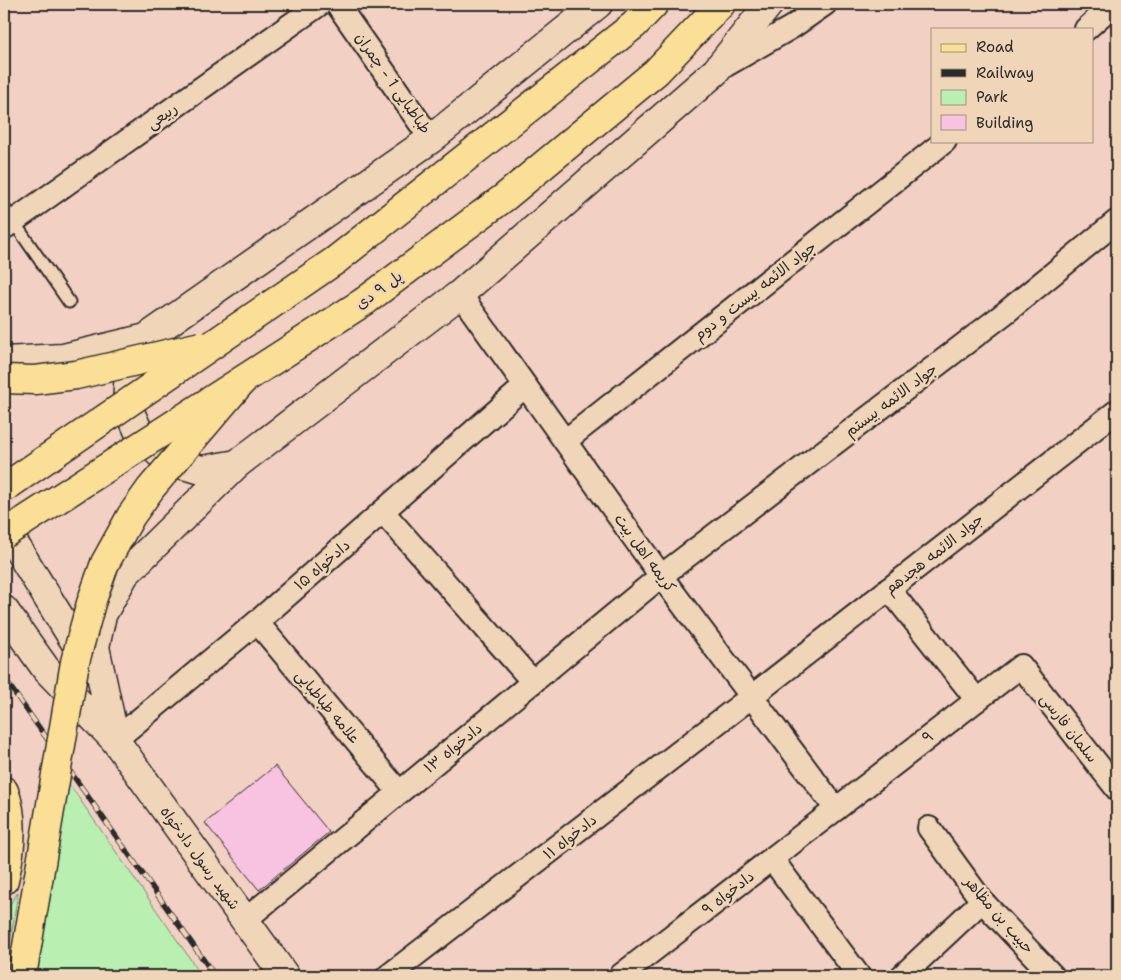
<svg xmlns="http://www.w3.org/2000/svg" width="1121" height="980" viewBox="0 0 1121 980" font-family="'Shantell Sans','Playpen Sans Arabic',sans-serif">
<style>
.green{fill:#b9efb0;stroke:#728d6e}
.building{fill:#f7c3e0;stroke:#2b2b2b}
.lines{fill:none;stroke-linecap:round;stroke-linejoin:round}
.lane-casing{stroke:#2b2b2b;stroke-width:15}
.street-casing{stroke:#2b2b2b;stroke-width:26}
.secondary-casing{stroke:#2b2b2b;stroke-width:31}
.primary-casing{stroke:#2b2b2b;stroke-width:31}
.lane{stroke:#f1d5b8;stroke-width:11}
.street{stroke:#f1d5b8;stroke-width:22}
.secondary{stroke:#f1d5b8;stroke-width:28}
.primary{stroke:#fbdf96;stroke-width:28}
.rail-casing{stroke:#2b2b2b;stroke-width:5.5}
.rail{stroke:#f1d5b8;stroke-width:4;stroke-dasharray:11;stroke-linecap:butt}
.primary-bridge-casing{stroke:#2b2b2b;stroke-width:31;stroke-linecap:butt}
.primary-bridge{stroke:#fbdf96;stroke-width:28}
.labels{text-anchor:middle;stroke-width:5;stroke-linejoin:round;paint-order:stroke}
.street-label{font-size:15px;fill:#2b2b2b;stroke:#f1d5b8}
</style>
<rect width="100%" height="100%" fill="#f3d0c4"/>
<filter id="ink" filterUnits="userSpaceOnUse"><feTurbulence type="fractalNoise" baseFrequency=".02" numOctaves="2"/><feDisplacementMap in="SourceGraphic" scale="10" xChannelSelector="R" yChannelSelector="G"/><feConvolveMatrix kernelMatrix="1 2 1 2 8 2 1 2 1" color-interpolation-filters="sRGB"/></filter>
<g filter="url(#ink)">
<!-- green -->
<g class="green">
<polygon points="67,781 202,976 35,976"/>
<polygon points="18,892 5,976 4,976 4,913"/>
</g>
<!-- building -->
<polygon class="building" points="275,766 329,832 259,890 205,823"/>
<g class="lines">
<defs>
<polyline id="lane" points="4,208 69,302"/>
<g id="street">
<polyline points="337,4 431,139"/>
<polyline points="1086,29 1114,4"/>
<polyline points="721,68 792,27 825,4"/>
<polyline points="4,228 320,4"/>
<polyline points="460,294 661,576 836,809"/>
<polyline points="565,441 945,141"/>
<polyline points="383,512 533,682"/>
<polyline points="889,589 977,700"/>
<polyline points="257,622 399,792"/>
<polyline points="115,740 257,622 525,386"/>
<polyline points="929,828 982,901 1053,976"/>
<polyline points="772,859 859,976"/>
<polyline points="245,920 661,576 1005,313 1117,221"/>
<polyline points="388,976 751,697 1117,411"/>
<polyline points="620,976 1021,666 1117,789"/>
<polyline points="902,976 982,901"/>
</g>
<g id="secondary">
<polyline points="143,343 129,369 127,405 141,437 168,461 202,470 237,464"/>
<polyline points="4,361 63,358 146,338 431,139 598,4"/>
<polyline points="4,527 75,642 85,665"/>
<polyline points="4,610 46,669 115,740 285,976"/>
<polyline points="115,740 95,647 102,615 125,574 237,464 460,294 716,71 769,4"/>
</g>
<g id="primary">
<polyline points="336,260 634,25 654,4"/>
<polyline points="365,301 505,197 656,72 721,4"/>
<path d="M 4,791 C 15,819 11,851 4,880"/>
</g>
</defs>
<!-- lane casing -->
<use href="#lane" class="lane-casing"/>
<!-- street casing -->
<use href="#street" class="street-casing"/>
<!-- secondary casing -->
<use href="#secondary" class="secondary-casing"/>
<!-- primary casing -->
<use href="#primary" class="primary-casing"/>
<!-- lane -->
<use href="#lane" class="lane"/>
<!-- street -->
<use href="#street" class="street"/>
<!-- secondary -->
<use href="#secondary" class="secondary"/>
<!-- primary -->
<use href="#primary" class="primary"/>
<defs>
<polyline id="rail" points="4,678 215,976"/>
</defs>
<!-- rail casing -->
<use href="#rail" class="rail-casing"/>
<!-- rail -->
<use href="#rail" class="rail"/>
<defs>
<g id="primary-bridge">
<polyline points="4,379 35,380 76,375 201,346"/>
<polyline points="4,488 336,260"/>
<polyline points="4,534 365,301"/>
<polyline points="22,976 75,662 91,603 105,563 131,516 151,488 243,380"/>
</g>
</defs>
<!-- primary-bridge casing -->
<use href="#primary-bridge" class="primary-bridge-casing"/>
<!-- primary-bridge -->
<use href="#primary-bridge" class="primary-bridge"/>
</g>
</g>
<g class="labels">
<!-- street labels -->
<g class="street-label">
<text transform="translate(393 83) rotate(55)" y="5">طباطبایی 1 - چمران</text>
<text transform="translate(162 116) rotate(-35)" y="5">ربیعی</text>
<text transform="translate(379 290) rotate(-36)" y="5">پل ۹ دی</text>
<text transform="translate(755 291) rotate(-38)" y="5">جواد الائمه بیست و دوم</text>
<text transform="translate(891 400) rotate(-37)" y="5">جواد الائمه بیستم</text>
<text transform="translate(645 553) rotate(54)" y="5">کریمه اهل بیت</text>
<text transform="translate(934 554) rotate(-38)" y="5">جواد الائمه هجدهم</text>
<text transform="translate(322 565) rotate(-41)" y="5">دادخواه ۱۵</text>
<text transform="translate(328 707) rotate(50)" y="5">علامه طباطبایی</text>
<text transform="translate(1069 728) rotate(52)" y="5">سلمان فارسی</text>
<text transform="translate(928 737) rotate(-38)" y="5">۹</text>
<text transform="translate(453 748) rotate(-39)" y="5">دادخواه ۱۳</text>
<text transform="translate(570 837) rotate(-38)" y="5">دادخواه ۱۱</text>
<text transform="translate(200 858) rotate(54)" y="5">شهید رسول دادخواه</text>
<text transform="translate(728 893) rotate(-38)" y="5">دادخواه ۹</text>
<text transform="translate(999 915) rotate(49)" y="5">حبیب بن مظاهر</text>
</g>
</g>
<!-- margin -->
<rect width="1121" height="980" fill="none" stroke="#f1d5b8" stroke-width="20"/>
<rect x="10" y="10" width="1101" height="960" fill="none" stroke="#2b2b2b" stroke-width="2" filter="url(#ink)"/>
<!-- legend -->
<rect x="931" y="28" width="162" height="115" fill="#f1d5b8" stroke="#a29180"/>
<rect x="941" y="44" width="25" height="8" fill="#fbdf96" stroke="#a29180"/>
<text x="976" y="52" font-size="15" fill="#2b2b2b">Road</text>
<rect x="941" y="69" width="25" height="8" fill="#2b2b2b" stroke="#a29180"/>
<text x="976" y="78" font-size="15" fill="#2b2b2b">Railway</text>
<rect x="941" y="90" width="25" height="15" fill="#b9efb0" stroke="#a29180"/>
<text x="976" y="102" font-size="15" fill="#2b2b2b">Park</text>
<rect x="941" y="115" width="25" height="15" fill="#f7c3e0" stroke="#a29180"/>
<text x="976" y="128" font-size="15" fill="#2b2b2b">Building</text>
</svg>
